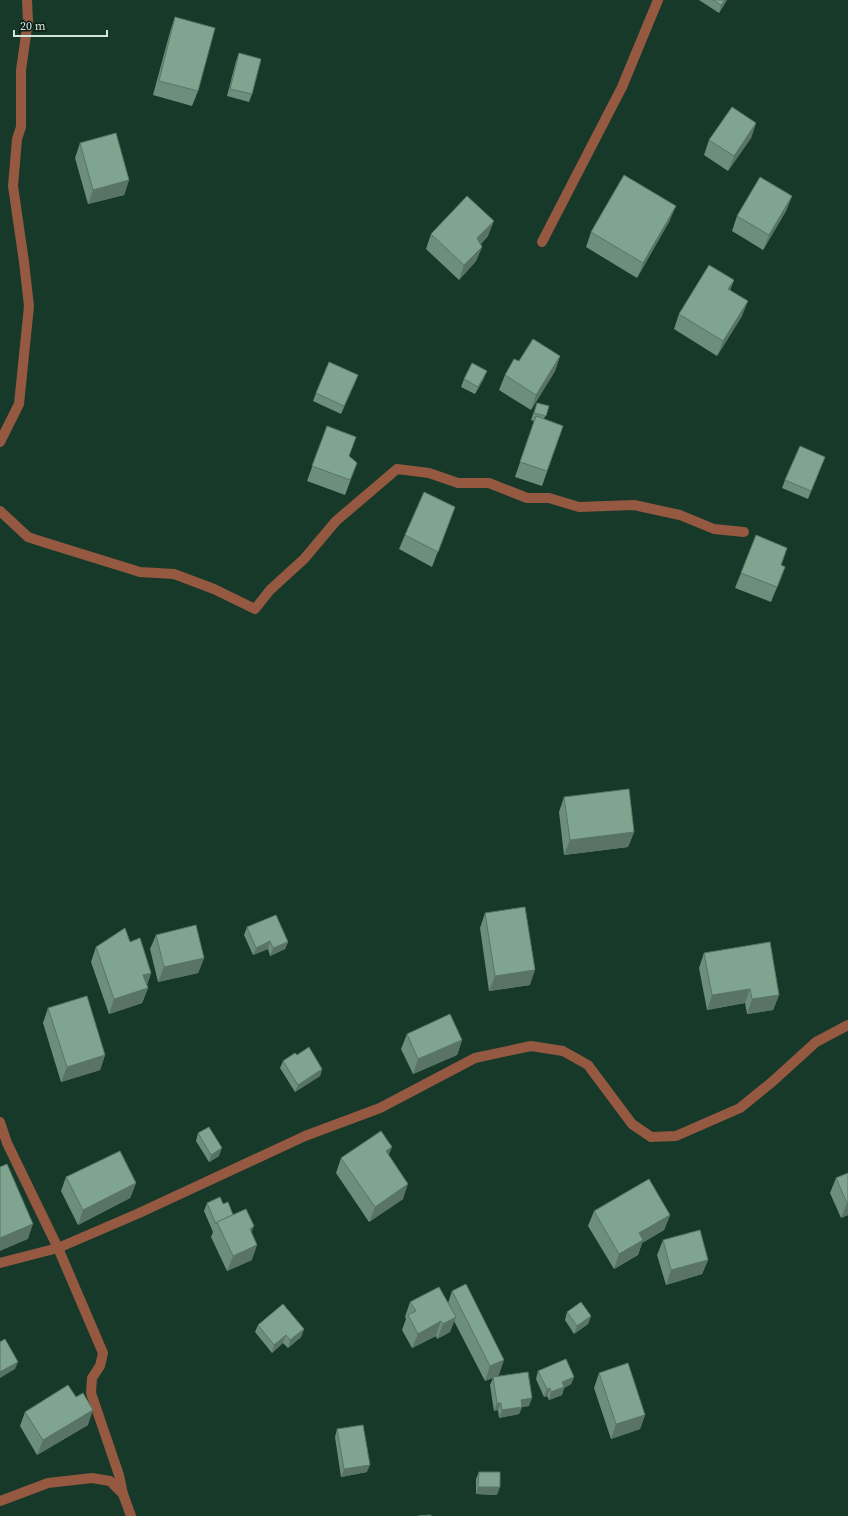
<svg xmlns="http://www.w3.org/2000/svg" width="848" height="1516" viewBox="0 0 848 1516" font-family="'Source Serif 4',serif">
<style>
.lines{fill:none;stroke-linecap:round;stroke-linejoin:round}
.minor{stroke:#955841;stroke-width:10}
.wall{fill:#6d8e7d}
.shaded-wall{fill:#597466}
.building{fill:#7fa591;stroke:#597466}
</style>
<rect width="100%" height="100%" fill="#163929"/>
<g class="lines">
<!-- minor -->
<g class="minor">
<polyline points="542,242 622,87 658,0"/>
<polyline points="0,442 19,404 29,306 24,262 13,186 17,139 21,127 21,70 28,21 27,0"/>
<polyline points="0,511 28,537 40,541 140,572 174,574 214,589 255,609 270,590 304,559 336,521 397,469 429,473 458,483 489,483 527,498 549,498 579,507 634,505 680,515 714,529 744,532"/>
<polyline points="0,1122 7,1143 58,1248 103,1353 100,1366 92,1378 91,1393 119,1475 123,1494"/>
<polyline points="0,1263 58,1248 137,1214 305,1136 380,1108 475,1058 531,1046 563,1051 588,1065 632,1124 651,1137 676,1136 740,1108 772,1082 816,1042 848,1025"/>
<polyline points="0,1501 48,1483 92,1478 110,1481 123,1494 131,1516"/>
</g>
</g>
<!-- wall -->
<g class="wall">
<polygon points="699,0 727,0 719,13"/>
<polygon points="175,17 198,91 192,106 153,95 170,32"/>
<polygon points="239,53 252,94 249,102 227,96 236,61"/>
<polygon points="756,123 751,138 728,171 704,155 709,140"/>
<polygon points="80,143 129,180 124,195 88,204 75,158"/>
<polygon points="792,196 786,211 763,250 732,231 737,216"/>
<polygon points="670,220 637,278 586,247 591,232"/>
<polygon points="431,234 488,236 481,244 482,247 476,261 459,280 426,249"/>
<polygon points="734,280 730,290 742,316 717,356 674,329 679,314"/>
<polygon points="560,356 555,371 531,410 499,390 505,375 519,361"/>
<polygon points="358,375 341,414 313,401 316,393"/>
<polygon points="484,378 475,394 461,387 464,379"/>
<polygon points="537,403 549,406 544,419 563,426 542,486 515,477 534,421 531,420"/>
<polygon points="327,426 349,456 357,463 345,495 307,481"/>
<polygon points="825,457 808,499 782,488 785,480"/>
<polygon points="455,507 432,567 399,549 405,535"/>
<polygon points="781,565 785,567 771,602 735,588 741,573"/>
<polygon points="564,797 634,832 628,847 564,855 559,812"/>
<polygon points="485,913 530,985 489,991 480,928"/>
<polygon points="247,927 288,942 285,949 270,956 268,949 253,955 244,935"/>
<polygon points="156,935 204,958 198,973 158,982 150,949"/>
<polygon points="130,942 151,973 147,985 148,988 142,1003 109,1014 91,962 96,947"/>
<polygon points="704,953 779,995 773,1010 747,1014 745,1003 707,1010 699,968"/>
<polygon points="48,1008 105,1055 100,1070 61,1082 43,1023"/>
<polygon points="407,1034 462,1040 457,1055 413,1074 401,1049"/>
<polygon points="297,1055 322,1069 320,1076 295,1092 280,1068 283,1061"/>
<polygon points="198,1133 219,1156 209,1162 196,1141"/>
<polygon points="389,1156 403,1199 369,1222 336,1173 341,1158"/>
<polygon points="848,1173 848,1215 841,1218 830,1193 836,1178"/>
<polygon points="66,1177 136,1183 130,1198 78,1225 61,1191"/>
<polygon points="207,1203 233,1215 252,1233 252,1260 227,1271 211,1237 213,1232 204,1211"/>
<polygon points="594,1211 670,1215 664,1230 642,1243 638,1255 614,1269 588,1226"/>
<polygon points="663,1240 708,1260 702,1274 666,1285 657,1255"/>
<polygon points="452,1291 499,1375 493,1377 529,1406 522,1407 519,1414 499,1418 498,1410 494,1411 490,1385 493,1378 485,1381 454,1321 450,1332 437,1339 436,1336 412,1348 402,1330 406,1319 405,1317 410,1302 448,1303"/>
<polygon points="567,1312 591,1316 588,1324 574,1334 565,1320"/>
<polygon points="258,1325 304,1329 301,1337 288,1348 283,1343 272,1353 255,1332"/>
<polygon points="538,1371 574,1377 571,1384 564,1388 562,1395 549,1400 547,1396 544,1397 536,1379"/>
<polygon points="599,1373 645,1415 640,1429 611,1439 594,1388"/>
<polygon points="76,1397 88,1425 37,1455 20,1426 25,1412"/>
<polygon points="337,1429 367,1472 341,1477 335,1437"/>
<polygon points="479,1472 497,1495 476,1494 476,1479"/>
</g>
<!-- shaded-wall -->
<g class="shaded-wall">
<polygon points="725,0 727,0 719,13 721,5"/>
<polygon points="756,123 751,138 728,171 734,156"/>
<polygon points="129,180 124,195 88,204 93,190"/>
<polygon points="792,196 786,211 763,250 769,235"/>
<polygon points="676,206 670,220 637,278 643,263"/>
<polygon points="494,221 488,236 472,253 477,238"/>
<polygon points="482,247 476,261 459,280 464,265"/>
<polygon points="734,280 728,295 728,289"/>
<polygon points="748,301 742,316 717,356 723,341"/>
<polygon points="560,356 555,371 531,410 536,395"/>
<polygon points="487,371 484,378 475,394 478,387"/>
<polygon points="358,375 355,383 341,414 344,406"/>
<polygon points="785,567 780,581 771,602"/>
<polygon points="634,832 628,847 564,855 570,840"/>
<polygon points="270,941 268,949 253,955 256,948"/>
<polygon points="288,942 285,949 270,956 273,948"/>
<polygon points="204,958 198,973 158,982 164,967"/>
<polygon points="535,970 530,985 489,991 495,976"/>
<polygon points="151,973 146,988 143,975"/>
<polygon points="148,988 142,1003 109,1014 114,999"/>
<polygon points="750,989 745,1003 707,1010 712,995"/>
<polygon points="779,995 773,1010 747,1014 752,999"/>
<polygon points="462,1040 457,1055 413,1074 418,1059"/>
<polygon points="105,1055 100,1070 61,1082 67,1067"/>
<polygon points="322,1069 320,1076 295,1092 298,1085"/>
<polygon points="392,1147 386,1162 386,1151"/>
<polygon points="222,1148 219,1156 209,1162 211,1155"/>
<polygon points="136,1183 130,1198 78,1225 83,1210"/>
<polygon points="408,1184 403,1199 369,1222 375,1207"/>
<polygon points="847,1203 848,1203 848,1215 841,1218"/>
<polygon points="670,1215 664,1230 642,1243 638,1255 614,1269 619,1254 639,1233"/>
<polygon points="33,1224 28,1239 0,1251 0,1238"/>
<polygon points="254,1226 248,1241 250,1229"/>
<polygon points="257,1245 252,1260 227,1271 233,1256"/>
<polygon points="708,1260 702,1274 666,1285 671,1270"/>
<polygon points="591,1316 588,1324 574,1334 577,1326"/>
<polygon points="456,1317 450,1332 437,1339 443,1324"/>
<polygon points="441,1321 436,1336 412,1348 418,1334"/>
<polygon points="304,1329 301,1337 288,1348 290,1340"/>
<polygon points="286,1335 283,1343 272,1353 274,1345"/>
<polygon points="504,1360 499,1375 485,1381 490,1366"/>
<polygon points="18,1362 15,1369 0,1378 0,1372"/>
<polygon points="574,1377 571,1384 564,1388 562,1395 549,1400 551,1392 562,1382"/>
<polygon points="550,1388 547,1396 544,1397 547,1389"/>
<polygon points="532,1398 529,1406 518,1407 521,1400"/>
<polygon points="497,1403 501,1403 498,1410 494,1411"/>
<polygon points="522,1407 519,1414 499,1418 502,1410"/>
<polygon points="93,1410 88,1425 37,1455 43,1440"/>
<polygon points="645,1415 640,1429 611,1439 616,1424"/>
<polygon points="370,1465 367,1472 341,1477 344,1469"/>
<polygon points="478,1487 500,1487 497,1495 476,1494"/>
</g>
<!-- building -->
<g class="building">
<polygon points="713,0 725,0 721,5"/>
<polygon points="175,17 215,28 198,91 159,81"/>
<polygon points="239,53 261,59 252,94 230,89"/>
<polygon points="732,107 756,123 734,156 709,140"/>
<polygon points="116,133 129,180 93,190 80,143"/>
<polygon points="624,175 676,206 643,263 591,232"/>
<polygon points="760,177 792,196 769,235 737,216"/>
<polygon points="467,196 494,221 477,238 482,247 464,265 431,234"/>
<polygon points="709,265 734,280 728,289 748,301 723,341 679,314"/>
<polygon points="533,339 560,356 536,395 505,375 514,359 519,361"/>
<polygon points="329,362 358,375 344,406 316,393"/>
<polygon points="472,363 487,371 478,387 464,379"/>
<polygon points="537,403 549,406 546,416 534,413"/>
<polygon points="536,416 563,426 547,471 520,462"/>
<polygon points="327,426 356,437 349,456 357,463 350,480 312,466"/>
<polygon points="800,446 825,457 811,491 785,480"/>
<polygon points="424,492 455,507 438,552 405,535"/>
<polygon points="756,535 787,548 781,565 785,567 777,587 741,573"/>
<polygon points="629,789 634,832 570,840 564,797"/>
<polygon points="525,907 535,970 495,976 485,913"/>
<polygon points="276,915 288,942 273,948 270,941 256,948 247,927"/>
<polygon points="196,925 204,958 164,967 156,935"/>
<polygon points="125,928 130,942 140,938 151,973 143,975 148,988 114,999 96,947"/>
<polygon points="770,942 779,995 752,999 750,989 712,995 704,953"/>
<polygon points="87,996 105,1055 67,1067 48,1008"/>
<polygon points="450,1014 462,1040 418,1059 407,1034"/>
<polygon points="309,1047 322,1069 298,1085 283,1061 295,1053 297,1055"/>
<polygon points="209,1127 222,1148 211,1155 198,1133"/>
<polygon points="381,1131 392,1147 386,1151 408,1184 375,1207 341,1158"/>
<polygon points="120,1151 136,1183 83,1210 66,1177"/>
<polygon points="7,1164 33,1224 0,1238 0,1167"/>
<polygon points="848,1173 848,1203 847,1203 836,1178"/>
<polygon points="649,1179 670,1215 639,1233 643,1240 619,1254 594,1211"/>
<polygon points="220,1197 223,1204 228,1202 233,1215 217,1222 216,1224 207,1203"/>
<polygon points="246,1209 254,1226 250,1229 257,1245 233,1256 217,1222"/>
<polygon points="700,1230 708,1260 671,1270 663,1240"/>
<polygon points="466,1284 504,1360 490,1366 452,1291"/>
<polygon points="439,1287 456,1317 443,1324 441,1321 418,1334 408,1315 416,1311 410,1302"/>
<polygon points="581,1302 591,1316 577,1326 567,1312"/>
<polygon points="283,1304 304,1329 290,1340 286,1335 274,1345 258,1325"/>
<polygon points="5,1339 18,1362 0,1372 0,1342"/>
<polygon points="566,1359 574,1377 562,1382 564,1387 551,1392 550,1388 547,1389 538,1371"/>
<polygon points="628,1363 645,1415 616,1424 599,1373"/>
<polygon points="528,1372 532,1398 521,1400 522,1407 502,1410 501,1403 497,1403 493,1377"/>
<polygon points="68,1385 76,1397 83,1393 93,1410 43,1440 25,1412"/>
<polygon points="363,1425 370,1465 344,1469 337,1429"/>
<polygon points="479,1472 500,1472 500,1487 478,1487"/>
<polygon points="431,1515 431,1516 418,1516"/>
</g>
<!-- scale -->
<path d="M14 30v6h93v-6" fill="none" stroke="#d3e6dc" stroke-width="2"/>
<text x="20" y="30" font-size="12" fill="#d3e6dc" stroke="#0e1d16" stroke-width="3" paint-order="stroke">20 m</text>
</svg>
